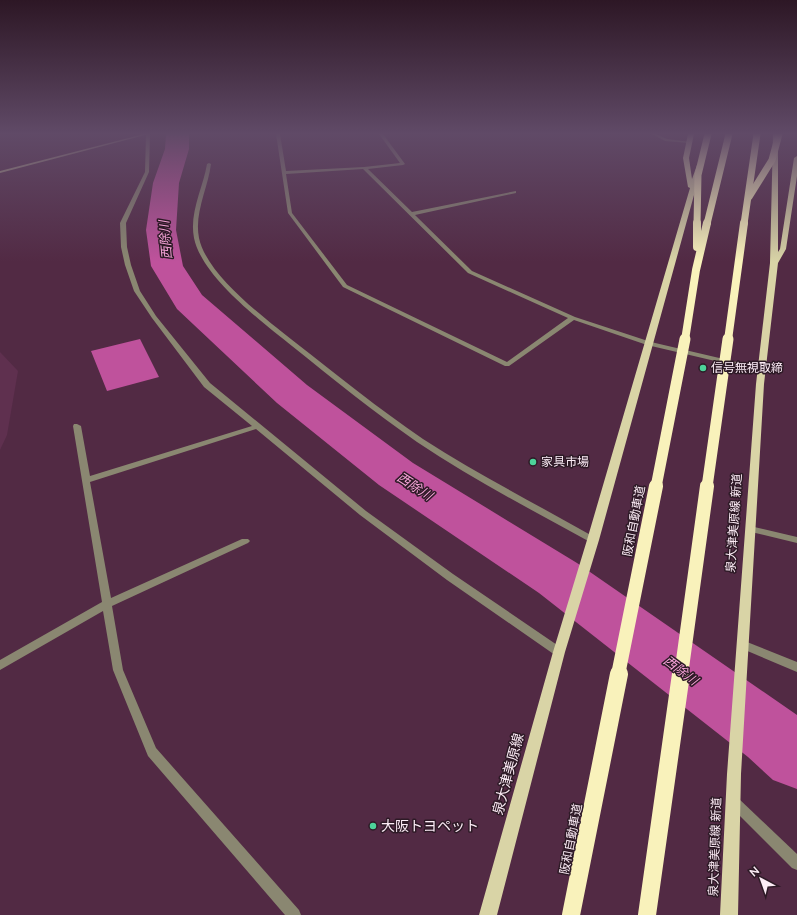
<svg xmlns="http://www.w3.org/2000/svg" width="797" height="915" viewBox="0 0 797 915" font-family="Lato,'Noto Sans JP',sans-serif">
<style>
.built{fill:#5f304f}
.water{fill:#bf529c}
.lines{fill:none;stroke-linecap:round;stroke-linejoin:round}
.river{fill:#bf529c;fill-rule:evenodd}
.minor{fill:#8a8771;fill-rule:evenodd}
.secondary{fill:#b7b28f;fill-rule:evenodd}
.primary{fill:#d9d4a6;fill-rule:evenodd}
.motorway-bridge-far4{stroke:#f9f2bb;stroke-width:7}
.motorway-bridge-far3{stroke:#f9f2bb;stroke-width:8}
.motorway-bridge-far2{stroke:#f9f2bb;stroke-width:11}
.motorway-bridge-far1{stroke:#f9f2bb;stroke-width:14}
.motorway-bridge{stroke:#f9f2bb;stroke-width:18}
.poi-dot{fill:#4dd39a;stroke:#2d1a26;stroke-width:1.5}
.labels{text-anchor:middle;stroke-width:3;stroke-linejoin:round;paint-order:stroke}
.poi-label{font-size:12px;fill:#fcecf6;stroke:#2d1a26;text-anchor:start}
.street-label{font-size:12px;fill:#fcecf6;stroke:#2d1a26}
.water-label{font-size:13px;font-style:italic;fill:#f5a3d7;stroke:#2d1a26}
.near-street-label{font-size:14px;fill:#fcecf6;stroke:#2d1a26}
.near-poi-label{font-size:14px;fill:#fcecf6;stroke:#2d1a26;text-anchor:start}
</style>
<rect width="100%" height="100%" fill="#522a44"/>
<!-- built -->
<polygon class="built" points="0,352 18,371 7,435 0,450"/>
<!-- water -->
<polygon class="water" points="140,339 159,377 107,391 91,351"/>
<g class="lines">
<!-- river -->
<polygon class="river" points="166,134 189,134 189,149 179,183 176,230 183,266 202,295 307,385 413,463 577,563 797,715 797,789 773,780 748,757 539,593 379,485 277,403 177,309 151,266 146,230 153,183 165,149"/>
<!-- minor -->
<g class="minor">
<polygon points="146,134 150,134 149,172 126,223 127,247 131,265 140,291 156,316 210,383 366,511 453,574 563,649 564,652 563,655 559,656 555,655 447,580 360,515 256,429 90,482 111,598 242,539 248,539 250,541 248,543 112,606 123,670 156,748 299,910 301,915 285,915 148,756 113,670 103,611 0,670 0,660 102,602 73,426 74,424 77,424 81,426 90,476 252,426 204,387 152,318 134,291 125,265 121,247 120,223 145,172"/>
<path d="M 276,134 L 280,134 L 286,171 L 364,167 L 400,163 L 379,134 L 383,134 L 405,164 L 403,165 L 368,169 L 412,212 L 516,191 L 516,193 L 415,215 L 472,271 L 575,317 L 651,342 L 762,368 L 765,370 L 762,372 L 647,345 L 574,320 L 509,366 L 505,366 L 343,287 L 288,213 ZM 363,169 L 468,273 L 568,318 L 507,362 L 347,285 L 292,213 L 286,174 Z"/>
<polygon points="652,134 656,134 667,139 691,142 689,143 665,141"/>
<path d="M 209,163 L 211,164 C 208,188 194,213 199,238 C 207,276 266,319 296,343 C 337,375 379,409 423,439 C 479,475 538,505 596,538 L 598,540 L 596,542 L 590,542 C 532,510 472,479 417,442 C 374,412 333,379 292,346 C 262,322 202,277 194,238 C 189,213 203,188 207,164 Z"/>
<polygon points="750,526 797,537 797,543 747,531 746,529 747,527"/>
<polygon points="742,640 797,662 797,672 738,647 737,644 738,641"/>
<polygon points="733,795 737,797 797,854 797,870 792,868 729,805 727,801 729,797"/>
</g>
<!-- secondary -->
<polygon class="secondary" points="144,134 149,134 0,173 0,171"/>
<!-- primary -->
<g class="primary">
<polygon points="688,134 694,134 689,158 692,179 697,165 702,166 599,540 565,652 497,915 479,915 553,652 587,540 690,188 688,187 683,158"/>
<polygon points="773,134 778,134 778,252 780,249 794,158 797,156 797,176 786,249 778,263 764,384 741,774 738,915 720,915 727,774 756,384 770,263"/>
</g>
<!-- motorway-bridge-far4 -->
<g class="motorway-bridge-far4">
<polyline points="749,197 772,160 779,134"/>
<polyline points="697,224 698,175 708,134"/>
<polyline points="707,224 729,134"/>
<polyline points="744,224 757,134"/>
</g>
<!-- motorway-bridge-far3 -->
<g class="motorway-bridge-far3">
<polyline points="697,247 697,223"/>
<polyline points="685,340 696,270 707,223"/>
<polyline points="728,340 744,223"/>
</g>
<!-- motorway-bridge-far2 -->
<g class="motorway-bridge-far2">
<polyline points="656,487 685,339"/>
<polyline points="707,487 728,339"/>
</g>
<!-- motorway-bridge-far1 -->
<g class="motorway-bridge-far1">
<polyline points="618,675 656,486"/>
<polyline points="681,675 707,486"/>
</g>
<!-- motorway-bridge -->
<g class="motorway-bridge">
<polyline points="571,915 619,674"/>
<polyline points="647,915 681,674"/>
</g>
</g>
<!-- sky -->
<linearGradient id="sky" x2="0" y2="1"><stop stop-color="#2d1725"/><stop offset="0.51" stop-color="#604a67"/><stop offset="1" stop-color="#604a67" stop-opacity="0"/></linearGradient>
<rect width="797" height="262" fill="url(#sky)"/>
<!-- markers -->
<g class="poi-dot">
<circle cx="703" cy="368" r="4"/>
<circle cx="533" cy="462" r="4"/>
<circle cx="373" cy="826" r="4"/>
</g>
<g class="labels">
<!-- poi labels -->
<g class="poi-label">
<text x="711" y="372">信号無視取締</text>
<text x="541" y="466">家具市場</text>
</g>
<!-- street labels -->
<g class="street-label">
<text transform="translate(634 521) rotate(-79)" y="4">阪和自動車道</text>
<text transform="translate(734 523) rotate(-86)" y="4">泉大津美原線 新道</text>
<text transform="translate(571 839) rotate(-79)" y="4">阪和自動車道</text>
<text transform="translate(715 847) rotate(-88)" y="4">泉大津美原線 新道</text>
</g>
<!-- water labels -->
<g class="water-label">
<text transform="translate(165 240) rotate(-95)" y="5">西除川</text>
<text transform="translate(415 486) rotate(33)" y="5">西除川</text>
<text transform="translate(681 670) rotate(37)" y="5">西除川</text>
</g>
<!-- near-street labels -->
<g class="near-street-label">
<text transform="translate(508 774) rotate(-75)" y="5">泉大津美原線</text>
</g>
<!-- near-poi labels -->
<g class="near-poi-label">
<text x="381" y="831">大阪トヨペット</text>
</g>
</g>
<!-- north arrow -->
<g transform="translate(761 879) rotate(319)" stroke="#2d1a26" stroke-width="3" paint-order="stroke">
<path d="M0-3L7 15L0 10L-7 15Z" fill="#fcecf6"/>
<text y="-6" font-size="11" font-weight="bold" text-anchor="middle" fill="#fcecf6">N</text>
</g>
</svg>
